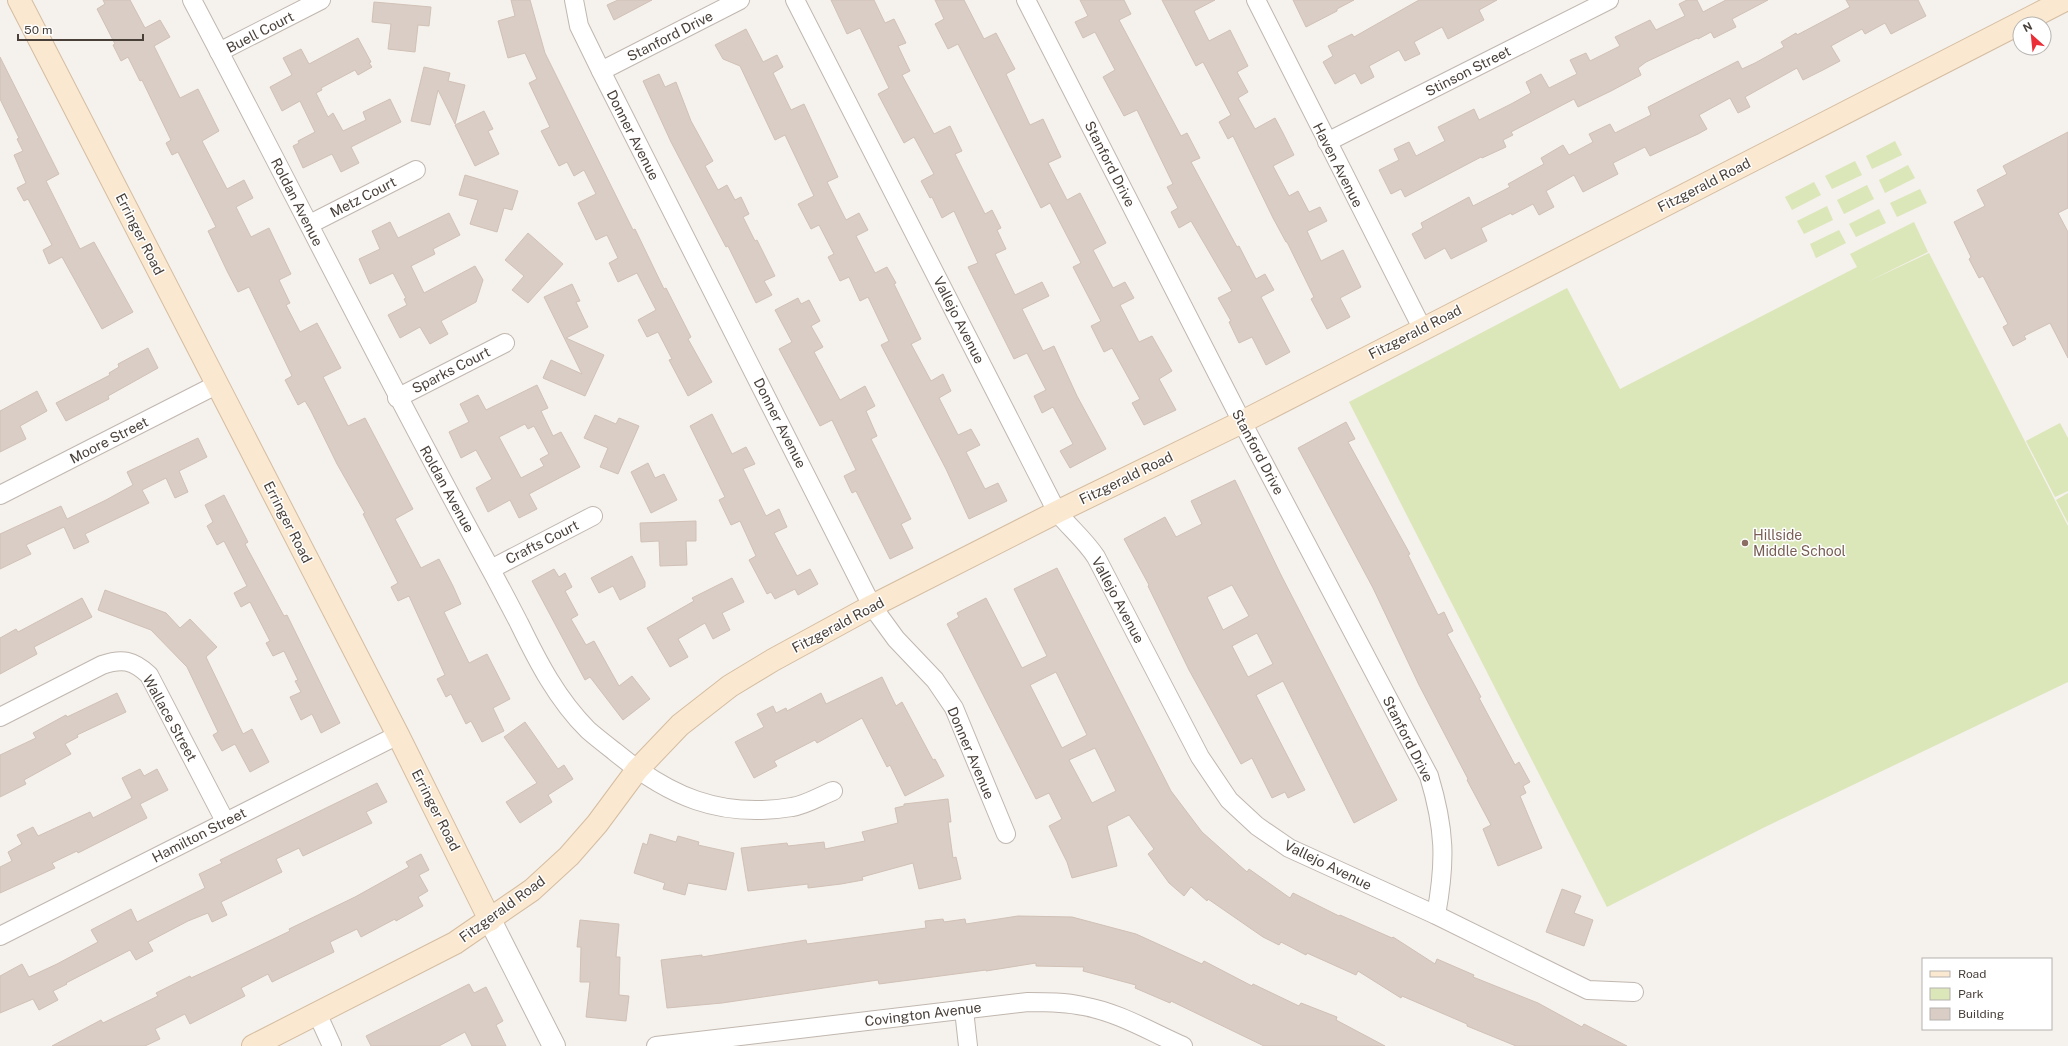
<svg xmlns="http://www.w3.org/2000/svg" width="2068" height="1046" viewBox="0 0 2068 1046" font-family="'Public Sans',sans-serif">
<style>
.green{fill:#dbe6b9}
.building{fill:#d9cdc5;stroke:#d1c1b6;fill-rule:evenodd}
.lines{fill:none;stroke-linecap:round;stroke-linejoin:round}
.minor-casing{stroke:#c0b7af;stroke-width:20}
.tertiary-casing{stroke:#c0b7af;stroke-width:24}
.secondary-casing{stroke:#d4bda1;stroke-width:24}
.minor{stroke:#fff;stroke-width:18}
.tertiary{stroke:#fff;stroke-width:22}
.secondary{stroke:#fbe8d0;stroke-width:22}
.education-dot{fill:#8d6e63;stroke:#fff;stroke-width:1.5}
.labels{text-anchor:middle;stroke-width:3;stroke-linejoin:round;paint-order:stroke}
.street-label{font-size:14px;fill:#49403a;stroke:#fff}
.education-label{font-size:14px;fill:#785e54;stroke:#fff;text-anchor:start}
</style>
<rect width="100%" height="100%" fill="#f5f1ec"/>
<!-- green -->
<g class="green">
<polygon points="1895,141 1902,155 1872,169 1866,156"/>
<polygon points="1855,161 1862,175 1832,189 1825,176"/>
<polygon points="1908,165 1915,178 1885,193 1879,180"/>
<polygon points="1814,182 1821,195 1792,210 1785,197"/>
<polygon points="1867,185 1874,199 1844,214 1837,200"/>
<polygon points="1920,189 1927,203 1897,217 1890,203"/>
<polygon points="1827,206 1833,220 1804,234 1797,221"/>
<polygon points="1879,209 1886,223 1856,237 1849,224"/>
<polygon points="1914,222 1928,252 1865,283 1929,253 2068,526 2068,682 1763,828 1607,907 1349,402 1567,288 1620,389 1857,267 1850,254"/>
<polygon points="1839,230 1846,243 1816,258 1810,244"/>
<polygon points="2060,423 2068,438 2068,491 2055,497 2026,441"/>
<polygon points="2068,493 2068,523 2056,500"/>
</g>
<!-- building -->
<g class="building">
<polygon points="103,0 130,0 145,28 160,20 170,37 154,46 180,98 198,89 219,131 202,141 227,189 244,180 253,198 236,207 251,237 269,228 291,274 279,280 290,303 286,305 300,332 317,323 341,368 323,377 348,426 365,418 413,509 395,519 421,568 439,559 453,586 461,604 444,612 469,663 487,654 510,699 493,708 504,731 482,742 471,721 466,724 451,694 446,697 437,679 445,675 409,596 398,601 391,587 398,583 363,514 365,513 337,464 311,411 305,401 298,405 285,380 292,376 249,287 238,292 227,271 208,231 216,227 178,152 172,155 166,143 171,140 142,80 140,81 128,57 121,61 113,45 115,44 97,9 105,4"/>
<polygon points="511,0 530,0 545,53 633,230 635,229 664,289 666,288 691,337 688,339 712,382 688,396 669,360 672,359 658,332 647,337 638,320 656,310 637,273 618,282 609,263 618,258 607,235 596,240 578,203 596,194 584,170 574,176 567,162 559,166 541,131 550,127 529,83 537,79 525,53 508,58 498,21 515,16"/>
<polygon points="618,0 652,0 614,20 607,5"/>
<polygon points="831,0 874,0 885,23 894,19 906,43 898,46 910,71 902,75 934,134 950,126 962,151 955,154 985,214 992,210 1001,228 997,230 1006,249 995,254 1015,295 1042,282 1049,296 1022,309 1043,351 1054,346 1077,396 1106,449 1070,468 1060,451 1073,444 1053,407 1042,413 1034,396 1046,390 1027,353 1014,359 968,267 978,263 954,211 942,218 932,197 930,198 921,181 934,174 914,137 904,143 878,94 889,88 860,28 847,34"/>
<polygon points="935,0 964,0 984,39 996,33 1015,69 1006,74 1030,125 1043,119 1061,157 1048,163 1067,200 1080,193 1106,243 1093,250 1113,288 1125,282 1134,298 1120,305 1139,342 1152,336 1172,371 1159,379 1176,410 1144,425 1132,403 1140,399 1112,348 1104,352 1091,326 1101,321 1073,267 1081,263 1050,203 1041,208 958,44 948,49 935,24 944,19"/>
<polygon points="1080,0 1124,0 1131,14 1119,20 1181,136 1187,133 1200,158 1191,162 1237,247 1239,246 1256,279 1265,274 1274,290 1261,297 1290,352 1266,365 1252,337 1239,343 1229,322 1231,321 1218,298 1232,291 1191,221 1179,228 1171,212 1178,208 1167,187 1173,184 1137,110 1124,116 1103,77 1115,70 1095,32 1083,38 1075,22 1088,16"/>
<polygon points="1162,0 1215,0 1194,11 1209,41 1230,30 1248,66 1237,72 1248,92 1238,98 1255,129 1275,118 1283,133 1294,155 1273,166 1289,196 1298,191 1309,212 1320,207 1327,221 1307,231 1321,261 1343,250 1361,287 1340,298 1350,317 1327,329 1311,299 1314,297 1287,242 1286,242 1273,218 1233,136 1228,139 1219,122 1231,115 1203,62 1196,66"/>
<polygon points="1293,0 1354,0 1337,9 1337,11 1306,27"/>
<polygon points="1419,0 1497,0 1479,10 1484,20 1448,39 1442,27 1414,42 1420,54 1405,61 1399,50 1369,66 1374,77 1361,84 1355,73 1335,84 1323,62 1333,56 1328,46 1352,34 1354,37"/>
<polygon points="1687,0 1697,0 1703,12 1726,0 1768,0 1732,19 1736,27 1714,38 1711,32 1698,39 1697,38 1646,62 1638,68 1641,75 1611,91 1578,107 1574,99 1511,132 1513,135 1503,140 1506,147 1482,158 1481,157 1405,197 1401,189 1391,194 1379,170 1399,160 1394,149 1409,142 1416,156 1445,141 1438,127 1474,109 1479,120 1511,104 1531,93 1526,82 1541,74 1549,88 1577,74 1570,60 1586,53 1590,61 1620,46 1615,37 1650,20 1656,30 1685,16 1679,4"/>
<polygon points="1846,0 1918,0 1926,16 1891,34 1885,23 1865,34 1862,29 1831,46 1840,61 1823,70 1803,80 1797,68 1745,97 1750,107 1738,113 1730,98 1699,115 1707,129 1698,134 1650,156 1645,147 1613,163 1618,174 1583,192 1574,175 1546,191 1554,207 1539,215 1533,204 1512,215 1511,213 1481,228 1487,241 1451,259 1445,248 1425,259 1412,234 1423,228 1421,223 1469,197 1473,206 1510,187 1508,184 1544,164 1541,158 1563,145 1569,155 1593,142 1589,134 1610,124 1615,133 1651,115 1648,107 1738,61 1742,69 1755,63 1784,47 1781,42 1796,33 1797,35 1850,7"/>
<polygon points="374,2 431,7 429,26 418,25 415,52 388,49 391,24 372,22"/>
<polygon points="746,29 763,62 777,55 783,67 773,73 791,110 804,104 838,177 827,182 846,220 859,213 868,230 856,236 875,273 887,267 896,283 894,284 921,339 911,344 931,381 943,374 951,391 939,398 958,435 971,429 980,445 966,452 985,489 998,483 1007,501 969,519 946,469 881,345 889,341 868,297 860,301 849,277 840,281 828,257 834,254 819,225 811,229 798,204 814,196 785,135 775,140 740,66 723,59 715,45"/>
<polygon points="358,38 371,62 369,63 372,67 358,75 355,70 321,88 322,90 316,93 328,117 333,113 343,131 366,120 363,112 390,99 401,122 351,147 359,163 341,172 332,154 303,168 293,146 299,143 298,141 315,132 300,101 282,111 270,87 292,75 283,58 301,49 309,64"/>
<polygon points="0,57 59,174 46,181 80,249 94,242 133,312 102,329 62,257 49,264 43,250 52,245 28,199 24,201 17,188 26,183 14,155 23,151 17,139 19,138 0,99"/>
<polygon points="424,67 450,73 448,81 465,85 455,124 438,90 430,125 411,121"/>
<polygon points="659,74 665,87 676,82 691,121 713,161 705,166 718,190 727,185 735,200 741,197 749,214 743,217 755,241 757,240 775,276 764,281 772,295 756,303 728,246 726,247 671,142 643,81"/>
<polygon points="484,111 493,129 488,131 499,154 475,166 455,125"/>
<polygon points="2068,132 2068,208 2058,213 2068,232 2068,358 2050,323 2024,336 2026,339 2013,346 2003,327 2008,324 1983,276 1979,278 1969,259 1971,257 1954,222 1985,206 1977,190 2007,174 2003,166"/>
<polygon points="465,175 518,191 512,210 504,208 497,232 470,224 478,200 459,195"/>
<polygon points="449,213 460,235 433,249 435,254 411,266 424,293 475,266 483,280 476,302 441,321 448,334 430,344 420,327 400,338 388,315 407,305 404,299 406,298 393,273 370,284 359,259 380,249 372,231 390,222 398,238"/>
<polygon points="528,233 563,264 528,303 512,290 524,276 505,260"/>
<polygon points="572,284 580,301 576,302 588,327 566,338 604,355 585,396 543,378 551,360 582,374 544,297"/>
<polygon points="798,298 801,304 809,300 820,321 811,326 823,347 814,352 840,400 865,386 875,406 866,411 877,436 871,439 911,519 901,524 913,548 890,559 856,491 852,493 844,476 856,470 832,420 820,426 779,349 792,342 775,310"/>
<polygon points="148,348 158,368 108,396 109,399 66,421 56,403 110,375 109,373 119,367 118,364"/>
<path d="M 537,385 L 548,408 L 541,411 L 553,436 L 561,432 L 580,467 L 529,494 L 537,509 L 519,518 L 510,500 L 488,512 L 476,488 L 492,479 L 476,450 L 461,458 L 449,432 L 469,422 L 460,404 L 478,395 L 486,410 ZM 525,424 L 528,429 L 534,426 L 549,454 L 540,459 L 544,466 L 521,478 L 499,437 Z"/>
<polygon points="37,391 47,411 20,426 26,439 0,452 0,411"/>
<polygon points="712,414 732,454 746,447 755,464 743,469 766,516 779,509 787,527 774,533 797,576 810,569 818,584 798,595 795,589 775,599 771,592 767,594 749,560 756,556 740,521 731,525 719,500 725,497 690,426"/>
<polygon points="595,415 616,424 619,418 639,426 618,474 600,467 608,448 584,438"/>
<polygon points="1346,422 1355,439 1348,442 1410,554 1408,555 1438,615 1444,612 1453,631 1447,634 1481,697 1479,698 1515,765 1519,762 1530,782 1523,786 1526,793 1520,796 1542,848 1498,866 1483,829 1491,825 1467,780 1468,779 1419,685 1373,588 1298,448"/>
<polygon points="198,438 207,457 179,471 188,492 175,498 166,478 142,490 149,503 85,534 89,542 74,549 64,527 26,545 31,554 0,569 0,534 61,506 67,519 106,500 133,485 127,472"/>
<polygon points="648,463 655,478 664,474 677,500 651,513 631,472"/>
<path d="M 1235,480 L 1281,575 L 1397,800 L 1354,823 L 1283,681 L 1256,695 L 1305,790 L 1288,798 L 1285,792 L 1272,798 L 1252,758 L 1241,764 L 1189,670 L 1148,586 L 1149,585 L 1124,539 L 1165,517 L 1176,537 L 1202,524 L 1191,501 ZM 1232,585 L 1249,616 L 1223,630 L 1207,597 ZM 1257,633 L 1273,664 L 1248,677 L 1232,646 Z"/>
<polygon points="224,495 248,542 245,544 284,616 287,615 340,723 321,733 312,714 301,720 290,697 301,692 295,681 298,680 284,651 273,656 266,643 270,641 250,602 241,607 234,593 247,586 224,541 217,545 207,526 213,522 205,505"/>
<polygon points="696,521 696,541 686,541 687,565 660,566 659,541 641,542 640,523"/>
<polygon points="632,556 645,582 645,587 620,600 613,586 599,593 591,578"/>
<path d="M 1057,568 L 1171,791 L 1202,832 L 1247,872 L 1249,869 L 1290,898 L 1293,893 L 1339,916 L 1340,915 L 1392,938 L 1393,937 L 1435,964 L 1437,959 L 1474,975 L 1473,977 L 1538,1003 L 1582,1027 L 1584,1024 L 1627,1046 L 1516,1046 L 1467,1026 L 1467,1024 L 1402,996 L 1401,998 L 1358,971 L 1356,975 L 1307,953 L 1306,955 L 1281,942 L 1279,945 L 1263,937 L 1208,899 L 1207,901 L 1191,887 L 1184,896 L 1169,883 L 1148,854 L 1154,849 L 1129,815 L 1107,826 L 1117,866 L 1072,878 L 1067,862 L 1049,826 L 1062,819 L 1049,793 L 1036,799 L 947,624 L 959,617 L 957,613 L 986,598 L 1022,668 L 1047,656 L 1014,589 ZM 1056,672 L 1087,735 L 1062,748 L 1030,685 ZM 1095,748 L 1116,791 L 1092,803 L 1069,760 Z"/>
<polygon points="554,569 559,577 565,573 572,587 565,591 578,615 571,619 586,645 594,641 619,686 632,676 650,699 623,720 590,677 585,680 532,581"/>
<polygon points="732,578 744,602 722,613 730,630 713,639 705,623 678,639 688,657 670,667 647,628 694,601 692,598"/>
<polygon points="105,590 166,613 180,628 190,619 217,647 206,657 243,734 252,729 269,762 250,772 235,744 222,751 213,735 218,732 187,667 151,630 98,610"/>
<polygon points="82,598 92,617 34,647 37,654 0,674 0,638 16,629 18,632"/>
<polygon points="882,677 896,706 902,702 933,760 935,759 944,776 905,796 890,765 887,767 862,718 817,743 815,740 774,761 777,766 754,778 735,742 764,727 757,714 773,706 776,713 786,708 787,711 821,693 826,704"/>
<polygon points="117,693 126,712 77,735 78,737 65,744 71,754 24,780 26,784 0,797 0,755 36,738 33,733 66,715 67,717"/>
<polygon points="525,722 558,769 564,765 573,779 548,795 552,802 520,823 506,802 537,783 504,737"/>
<polygon points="140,769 144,776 157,769 168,790 140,804 147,818 78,853 77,851 52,863 55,868 0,893 0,867 12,861 8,852 22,844 17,835 33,827 38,836 90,812 93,818 132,798 122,778"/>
<polygon points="377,783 387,802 366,812 372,823 303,856 299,848 276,859 282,872 221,902 227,915 212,922 208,913 188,921 148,942 153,951 136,960 130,950 66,983 67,984 53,991 58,1000 39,1010 33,999 0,1013 0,976 22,964 29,977 57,964 98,942 91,930 131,909 137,922 205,888 199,874 222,863 220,860"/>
<polygon points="948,799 951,822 948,822 953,858 956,857 961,879 919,889 913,863 862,877 863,880 841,884 808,888 808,884 748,891 741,848 787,843 788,846 824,842 825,849 865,841 862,832 898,823 895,808 904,806 904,804"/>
<polygon points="650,834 676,842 678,836 699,842 698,845 734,853 726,890 688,883 685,895 663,889 665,883 634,873 643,843 647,845"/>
<polygon points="421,854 429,870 419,875 428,891 418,897 423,906 396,921 395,919 361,937 357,929 330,942 334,952 272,982 268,974 241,988 245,996 190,1024 185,1014 155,1029 160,1039 145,1046 52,1046 101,1020 103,1023 158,996 156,993 190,976 191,978 238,956 290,931 289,929 355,897 409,867 406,862"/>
<polygon points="1562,889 1581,896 1574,913 1593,920 1584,946 1546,932"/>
<polygon points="1018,916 1072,917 1136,934 1202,964 1204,961 1252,986 1253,984 1299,1006 1301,1003 1337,1017 1336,1020 1385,1046 1264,1046 1171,1001 1170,1003 1135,988 1136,985 1083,971 1084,967 1036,966 1036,963 986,971 986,970 879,984 878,980 722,1003 667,1008 661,960 702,955 702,957 806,940 807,944 926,928 925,921 943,919 944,922 965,919 966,924"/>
<polygon points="580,920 619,924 616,957 620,957 619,995 629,996 626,1021 586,1017 590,982 580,982 581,947 577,947"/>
<polygon points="469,984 474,993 486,987 503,1021 496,1025 506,1046 472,1046 465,1032 439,1046 371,1046 366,1036"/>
</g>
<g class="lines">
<defs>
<g id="minor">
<path d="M 192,0 C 286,178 376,358 472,535 C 488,564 504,594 519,623 C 538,662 557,699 588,730 C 596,737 605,744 614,751 C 668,796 720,819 792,807 C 806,805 820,796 833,791"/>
<polyline points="574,0 579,26 601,71 872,606 896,639 935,680 954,708 1006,834"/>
<path d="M 795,0 L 1057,512 C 1070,528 1085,540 1096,557 L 1200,757 L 1229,800 L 1257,826 L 1289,848 L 1436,915 L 1588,990 L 1634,992"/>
<path d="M 1026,0 L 1242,422 L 1429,776 C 1445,829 1446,861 1436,915"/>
<polyline points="1256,0 1422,328"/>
<polyline points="219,52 321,0"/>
<polyline points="601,71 740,0"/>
<polyline points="1327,142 1609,0"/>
<polyline points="310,224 416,170"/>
<polyline points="397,398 505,343"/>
<polyline points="0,495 218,384"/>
<polyline points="491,569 593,516"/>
<path d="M 0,717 L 102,665 C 122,658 133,660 149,675 L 225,821"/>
<polyline points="0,936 398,735"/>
<polyline points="964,1010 968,1046"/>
<polyline points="317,1013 332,1046"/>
<path d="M 656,1046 L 1028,1002 C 1047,1002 1065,1002 1083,1006 C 1118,1012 1151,1032 1183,1046"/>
</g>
<polyline id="tertiary" points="490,920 554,1046"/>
<g id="secondary">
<polyline points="19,0 398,735 490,920"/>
<polyline points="253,1046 455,943 532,890 569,856 597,824 637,770 680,725 730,686 773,660 872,606 1057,512 1242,422 2065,0"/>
</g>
</defs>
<!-- minor casing -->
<use href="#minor" class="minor-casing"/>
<!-- tertiary casing -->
<use href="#tertiary" class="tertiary-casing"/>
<!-- secondary casing -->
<use href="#secondary" class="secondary-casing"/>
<!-- minor -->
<use href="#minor" class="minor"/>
<!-- tertiary -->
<use href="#tertiary" class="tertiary"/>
<!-- secondary -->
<use href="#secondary" class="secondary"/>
</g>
<!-- markers -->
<circle class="education-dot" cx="1745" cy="543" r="4"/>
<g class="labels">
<!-- street labels -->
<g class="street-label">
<text transform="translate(260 32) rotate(-27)" y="5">Buell Court</text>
<text transform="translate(670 36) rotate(-27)" y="5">Stanford Drive</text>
<text transform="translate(1468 71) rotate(-27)" y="5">Stinson Street</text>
<text transform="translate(633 135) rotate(63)" y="5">Donner Avenue</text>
<text transform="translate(1110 164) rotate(63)" y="5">Stanford Drive</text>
<text transform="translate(1338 165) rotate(63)" y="5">Haven Avenue</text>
<text transform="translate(1704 185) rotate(-27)" y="5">Fitzgerald Road</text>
<text transform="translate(363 197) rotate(-27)" y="5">Metz Court</text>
<text transform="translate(297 202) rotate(63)" y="5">Roldan Avenue</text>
<text transform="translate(140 234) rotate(63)" y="5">Erringer Road</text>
<text transform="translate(959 320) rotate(63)" y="5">Vallejo Avenue</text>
<text transform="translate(1415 332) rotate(-27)" y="5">Fitzgerald Road</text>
<text transform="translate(451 370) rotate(-27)" y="5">Sparks Court</text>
<text transform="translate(780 423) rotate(63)" y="5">Donner Avenue</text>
<text transform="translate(109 440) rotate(-27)" y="5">Moore Street</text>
<text transform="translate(1258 452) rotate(62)" y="5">Stanford Drive</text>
<text transform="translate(1126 478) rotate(-26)" y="5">Fitzgerald Road</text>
<text transform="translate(447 489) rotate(61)" y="5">Roldan Avenue</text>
<text transform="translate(288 522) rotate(63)" y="5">Erringer Road</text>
<text transform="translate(542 542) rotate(-27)" y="5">Crafts Court</text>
<text transform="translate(1118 600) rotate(62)" y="5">Vallejo Avenue</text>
<text transform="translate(838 625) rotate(-28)" y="5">Fitzgerald Road</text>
<text transform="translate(170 718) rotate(61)" y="5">Wallace Street</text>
<text transform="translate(1408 739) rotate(63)" y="5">Stanford Drive</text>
<text transform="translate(971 753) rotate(67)" y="5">Donner Avenue</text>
<text transform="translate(436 810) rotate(63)" y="5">Erringer Road</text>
<text transform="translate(199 835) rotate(-27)" y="5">Hamilton Street</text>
<text transform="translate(1328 865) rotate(26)" y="5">Vallejo Avenue</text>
<text transform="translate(502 909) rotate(-36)" y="5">Fitzgerald Road</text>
<text transform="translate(923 1014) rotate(-7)" y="5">Covington Avenue</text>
</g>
<!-- education labels -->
<g class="education-label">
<text x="1753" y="540">Hillside<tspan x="1753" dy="16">Middle School</tspan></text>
</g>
</g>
<!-- legend -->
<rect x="1922" y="958" width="130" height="72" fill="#ffffff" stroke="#b6b3b0"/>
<rect x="1930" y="971" width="20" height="6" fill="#fbe8d0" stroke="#b6b3b0"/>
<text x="1958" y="978" font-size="12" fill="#49403a">Road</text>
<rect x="1930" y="988" width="20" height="12" fill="#dbe6b9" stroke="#b6b3b0"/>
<text x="1958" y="998" font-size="12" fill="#49403a">Park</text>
<rect x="1930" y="1008" width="20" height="12" fill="#d9cdc5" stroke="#b6b3b0"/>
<text x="1958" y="1018" font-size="12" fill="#49403a">Building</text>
<!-- north arrow -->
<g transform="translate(2032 36) rotate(333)"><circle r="19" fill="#ffffff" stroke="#b6b3b0"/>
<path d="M0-3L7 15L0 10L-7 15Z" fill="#eb2d37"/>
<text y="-6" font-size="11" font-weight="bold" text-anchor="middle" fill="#49403a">N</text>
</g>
<!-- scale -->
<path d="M18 34v6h125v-6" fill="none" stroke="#49403a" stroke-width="2"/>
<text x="24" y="34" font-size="12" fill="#49403a" stroke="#ffffff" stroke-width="3" paint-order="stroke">50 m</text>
</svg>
